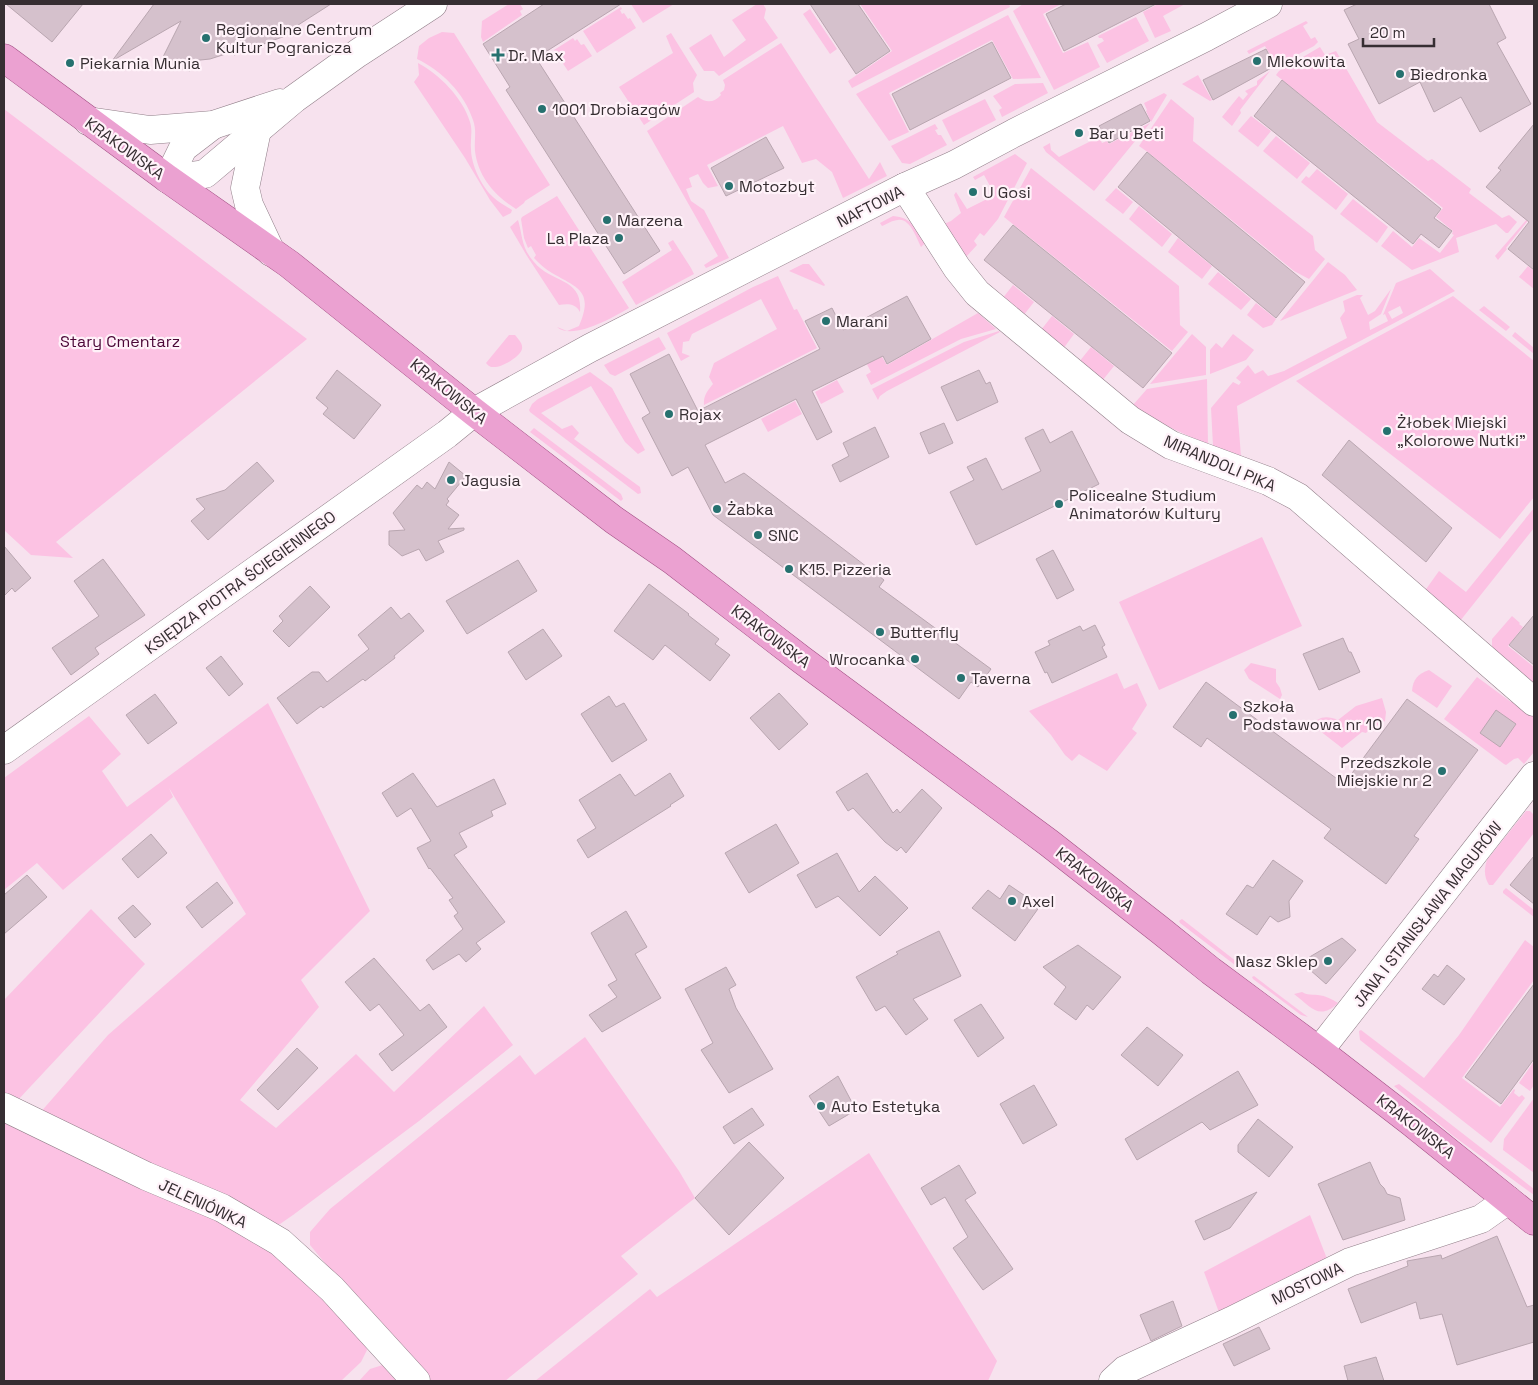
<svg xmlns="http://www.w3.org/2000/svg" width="1538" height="1385" viewBox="0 0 1538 1385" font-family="'Space Grotesk',sans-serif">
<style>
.green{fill:#fcc2e3;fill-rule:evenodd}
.building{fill:#d5c1cc;stroke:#b9a6b0}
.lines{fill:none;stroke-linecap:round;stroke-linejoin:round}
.minor-casing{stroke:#917f89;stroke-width:29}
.major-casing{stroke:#a35085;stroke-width:29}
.minor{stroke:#fff;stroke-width:28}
.major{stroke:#eba1d1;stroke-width:28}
.poi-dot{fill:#26716f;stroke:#fff2f9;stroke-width:2}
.labels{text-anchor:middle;stroke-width:4.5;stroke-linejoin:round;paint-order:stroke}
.poi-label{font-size:16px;fill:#362e32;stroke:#fff2f9;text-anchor:start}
.street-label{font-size:16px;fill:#362e32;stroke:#fff2f9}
.park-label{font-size:16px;fill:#4b0737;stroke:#fff2f9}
</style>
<rect width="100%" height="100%" fill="#f7e2ee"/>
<!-- green -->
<g class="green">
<polygon points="509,4 520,4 523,9 520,11 522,15 483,42 481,37 482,21"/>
<polygon points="631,4 674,4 643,23"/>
<polygon points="757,4 763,4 766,9 764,18 778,38 719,76 714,71 704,71 689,48 711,34 724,57 746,40 732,20"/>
<polygon points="860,4 1009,4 1010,7 852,88 848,81 892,51"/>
<polygon points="1023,4 1061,4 1043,14 1063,53 1088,42 1100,67 1054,90 1013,11"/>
<polygon points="1158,4 1185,4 1163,16 1171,31 1155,38 1143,12"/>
<polygon points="621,7 622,9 620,10 622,14 624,13 628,19 630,18 636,28 597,53 583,31"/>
<polygon points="810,9 837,49 830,54 803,14"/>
<polygon points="1008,15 1041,78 1013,79 992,40 889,93 909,132 889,141 856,94"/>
<polygon points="1136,17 1149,41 1107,63 1097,45 1104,41 1102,38 1099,38 1098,36"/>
<polygon points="1306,21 1308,23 1303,26 1311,39 1315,37 1318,42 1314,46 1276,66 1265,46 1249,54 1247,51"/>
<path d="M 442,32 L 454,33 L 550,185 L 525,201 L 524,203 L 516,209 C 495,196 478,177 475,151 C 474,140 477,131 473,120 C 464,93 442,71 417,59 L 419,46 L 429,38 Z"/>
<polygon points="671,33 697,75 693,83 694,92 644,125 619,87 673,53 666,36"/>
<polygon points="573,38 575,41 577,39 581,45 584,44 592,56 568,71 554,50"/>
<path d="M 781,43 L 869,179 L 880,162 L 887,176 L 843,198 L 832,172 L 816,159 L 802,163 L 783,126 L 707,165 L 718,186 L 708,188 L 703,183 L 698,174 L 689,178 L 692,187 L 686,189 L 691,201 L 704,210 L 729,258 L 706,268 L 704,265 L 718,256 L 647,131 L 698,97 C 706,103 714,103 721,95 L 720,93 L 724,90 L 725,85 L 723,80 Z"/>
<polygon points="1320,47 1325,55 1336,51 1377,122 1428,161 1432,159 1471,189 1469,193 1502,218 1509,215 1517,222 1508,233 1506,233 1496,224 1456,238 1459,252 1412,270 1381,246 1393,231 1412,247 1419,238 1440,253 1454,235 1452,234 1453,231 1436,217 1443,208 1276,75 1279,71"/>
<path d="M 418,63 C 439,74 463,98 470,122 C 473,131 470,140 471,149 C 471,164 481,186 493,197 C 498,202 506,206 512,210 L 511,213 L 503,217 L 490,200 L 465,158 L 414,82 L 419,75 Z"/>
<polygon points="1270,71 1240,110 1241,113 1232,126 1222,117 1239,96 1243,100 1248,94 1245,91 1257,85 1257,81"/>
<polygon points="1198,75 1212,100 1210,101 1182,84"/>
<polygon points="1043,83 1048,93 1002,117 999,110 1002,108 993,96 1015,84"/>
<polygon points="1164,93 1167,95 1151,122 1146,111 1147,110 1144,103"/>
<polygon points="985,99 996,120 953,142 942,120"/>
<polygon points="1171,99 1194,118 1193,141 1313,236 1315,250 1325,259 1309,279 1294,271 1149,153 1139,146"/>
<polygon points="4,109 307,339 56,542 73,558 31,555 4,530"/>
<polygon points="1251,116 1271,131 1258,147 1238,131"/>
<polygon points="1150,123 1094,191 1046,152 1043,147 1050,143 1051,150 1059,157 1099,137 1102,143 1107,141 1109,144"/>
<polygon points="935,124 938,129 935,130 938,135 941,135 947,145 910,164 902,163 891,146"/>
<polygon points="1276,136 1310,163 1297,179 1263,151"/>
<polygon points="1015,154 1027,163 998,219 984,236 980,233 974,241 977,245 966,257 950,234 944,224 951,221 961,213 954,195 956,192 967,209 995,195 984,175 975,180 973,177"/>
<polygon points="1031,168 1179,286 1180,325 1188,332 1172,351 1004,217"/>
<polygon points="1317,169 1348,194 1336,210 1301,182 1306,176 1309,178"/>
<polygon points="1116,188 1133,202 1123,214 1105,200"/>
<path d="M 557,196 L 629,308 C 614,317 572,341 557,327 L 567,331 L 579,326 C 594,291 578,288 552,273 C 545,269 539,263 534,258 L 536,255 L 531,246 L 528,248 L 524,238 L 521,219 L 522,217 Z"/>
<polygon points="1353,199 1388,227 1377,243 1340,214"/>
<polygon points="1139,206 1172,234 1162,247 1129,219"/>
<polygon points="1534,211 1534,213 1506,248 1507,249 1498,260 1495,256"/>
<path d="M 893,216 C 912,218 916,227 926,242 L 921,247 C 917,239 910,218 898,220 C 893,220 887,224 882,226 L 880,223 Z"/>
<path d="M 518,220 C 523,237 521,247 534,262 C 552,284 583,277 580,312 C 575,303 567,304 559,305 L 527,256 L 510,227 Z"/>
<polygon points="1178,238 1212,266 1202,279 1168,252"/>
<polygon points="673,240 691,268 694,274 636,305 622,282 672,250 668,243"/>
<polygon points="1328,262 1345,275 1357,290 1280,321"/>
<polygon points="803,264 809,264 825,285 824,286 789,271"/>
<polygon points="1528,266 1534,271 1534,289 1519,277"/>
<path d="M 1430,269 L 1455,291 L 1237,406 L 1241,456 L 1213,446 L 1211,408 L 1233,382 L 1239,385 L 1241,382 L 1236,378 L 1248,365 L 1255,374 L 1263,370 L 1268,376 L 1284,371 L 1347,338 L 1340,318 L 1345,311 L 1343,301 L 1357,295 L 1363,295 L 1360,298 L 1368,315 L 1375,311 L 1391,289 L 1381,314 L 1369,322 L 1370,330 L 1388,321 L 1385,314 L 1383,315 L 1396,283 ZM 1400,306 L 1403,313 L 1392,319 L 1388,312 Z"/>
<polygon points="1218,272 1251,299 1241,310 1208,284"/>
<path d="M 778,276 L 794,310 L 797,309 L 817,348 L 704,405 C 703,396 708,390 713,384 L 709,377 L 714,363 L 777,329 L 761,299 L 692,334 L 689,341 L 683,342 L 682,353 L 690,356 L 681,361 L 667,333 L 753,287 Z"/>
<polygon points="1013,285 1034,302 1023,316 1002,299"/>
<polygon points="1453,296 1534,361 1534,497 1500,539 1296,381"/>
<polygon points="1256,303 1276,319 1272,325 1263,328 1247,315"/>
<polygon points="1484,306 1510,327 1506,331 1479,310"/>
<polygon points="978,313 996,329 961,339 871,385 866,375 871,372 851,334 872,341 887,365"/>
<polygon points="1052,316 1074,334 1063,349 1041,330"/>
<polygon points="999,331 1000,332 887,391 880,396 878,400 872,389 964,342"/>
<polygon points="1515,332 1534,348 1534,354 1512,336"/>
<polygon points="1192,334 1206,347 1206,375 1150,384"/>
<polygon points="1233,334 1254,350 1246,360 1210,374 1210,350 1216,343 1222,348"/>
<path d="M 509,335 L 515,335 C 518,339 523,343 522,349 C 520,357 501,368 493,367 C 489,367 488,365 486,363 Z"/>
<polygon points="659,337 666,349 615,376 610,374 604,365"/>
<polygon points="1091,347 1114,366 1102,381 1079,362"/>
<polygon points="590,372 612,388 645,450 638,454 625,442 591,386 541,413 562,429 572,425 579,433 574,439 640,487 641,493 638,494 530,412 529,410 532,404 538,399"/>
<polygon points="1207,379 1208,445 1152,419 1133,405 1147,389"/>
<polygon points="837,380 844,392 821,404 815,392"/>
<polygon points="795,401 802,414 768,432 761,419"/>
<polygon points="534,428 621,494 623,499 621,501 530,432"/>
<polygon points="1534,508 1534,528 1460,621 1424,592 1439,571 1466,592"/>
<polygon points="1262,537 1302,626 1159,690 1119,602"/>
<polygon points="1512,616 1520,623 1519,624 1523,627 1508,646 1534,667 1534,685 1492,652 1492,639"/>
<polygon points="1251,663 1276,669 1276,682 1280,688 1282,695 1280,699 1249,679 1244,670"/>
<path d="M 1429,670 L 1452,686 L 1437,708 L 1412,691 C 1413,679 1418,674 1429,670 Z"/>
<polygon points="1117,673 1124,689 1137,683 1147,705 1132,729 1137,733 1107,771 1079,754 1072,761 1065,755 1051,735 1029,711"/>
<polygon points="1477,677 1511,702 1521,699 1534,709 1534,752 1524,764 1518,758 1514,759 1506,765 1504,764 1444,719"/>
<path d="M 1382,698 L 1386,712 L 1385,721 C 1378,726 1372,726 1366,733 L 1362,732 L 1342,748 L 1315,727 L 1317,720 C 1324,716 1330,717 1338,720 L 1356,706 Z"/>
<polygon points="268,703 370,911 301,980 319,1007 240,1100 276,1128 356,1054 394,1092 484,1006 513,1045 419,1121 293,1215 280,1224 270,1224 39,1114 108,1035 246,914 169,788 173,797 63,890 37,863 4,890 4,778 89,716 121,754 102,771 127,807"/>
<path d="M 1526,811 L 1530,811 L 1534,815 L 1534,833 L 1493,885 L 1489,885 C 1484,877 1484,869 1487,860 Z"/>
<polygon points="1506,888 1534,910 1534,917 1503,893 1503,891"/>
<polygon points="91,909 145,964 17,1101 4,1093 4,1000"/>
<polygon points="1182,919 1237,962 1237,965 1235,965 1180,923 1179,921"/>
<polygon points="1525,940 1534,947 1534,980 1462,1078 1500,1107 1514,1089 1515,1090 1514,1093 1519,1097 1522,1095 1525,1098 1491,1143 1360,1040 1359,1031 1361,1030 1424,1078 1459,1035"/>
<polygon points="1254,976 1308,1017 1301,1015 1253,979 1252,977"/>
<path d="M 1302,992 C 1308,996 1312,994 1318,995 C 1326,996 1332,999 1338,1003 C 1319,1021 1311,1007 1294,994 Z"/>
<polygon points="585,1037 679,1171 695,1198 621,1256 638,1274 505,1381 423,1381 310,1245 310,1232 330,1209 520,1055 535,1075"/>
<polygon points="1534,1061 1534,1085 1530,1091 1519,1083"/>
<polygon points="1399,1084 1534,1189 1534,1195 1452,1135 1394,1086"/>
<polygon points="1534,1098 1534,1173 1503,1150 1504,1139"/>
<polygon points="4,1115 215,1212 297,1267 362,1334 367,1350 361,1362 341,1381 4,1381"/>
<polygon points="869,1153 997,1361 988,1381 535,1381 650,1289 657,1297"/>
<polygon points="1310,1215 1329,1264 1220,1315 1204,1272"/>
<polygon points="389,1363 405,1381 359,1381 370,1369"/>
</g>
<!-- building -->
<g class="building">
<polygon points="6,4 83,4 52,42"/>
<polygon points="154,4 331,4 284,34 285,36 234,55 232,52 210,59 191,61 190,71 160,63 181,21 112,61"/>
<polygon points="544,4 621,4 536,58 660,251 624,274 506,90 510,87 483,44"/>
<polygon points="810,4 858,4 890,51 856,74"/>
<polygon points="1066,4 1156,4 1064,51 1046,14"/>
<polygon points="1357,4 1489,4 1506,38 1497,43 1531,104 1480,132 1461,97 1434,112 1420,82 1379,104 1348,44 1359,39 1344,10"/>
<polygon points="992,42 1011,78 910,130 892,94"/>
<polygon points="1266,49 1275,66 1213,100 1203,80"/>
<polygon points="1282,80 1441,209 1434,218 1452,231 1439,248 1421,234 1413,244 1254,116"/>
<polygon points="1141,104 1150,121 1109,143 1099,126"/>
<polygon points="1534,124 1534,270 1508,249 1529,222 1486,187 1501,170 1498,168"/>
<polygon points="766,137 784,168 726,196 711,168"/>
<polygon points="1147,152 1305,282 1276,318 1118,187"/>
<polygon points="1013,225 1172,353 1143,388 984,260"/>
<polygon points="907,296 931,339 887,364 883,356 812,391 832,432 817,440 796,399 705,445 725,483 744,473 884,580 879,587 991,669 978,687 971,682 959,699 713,515 688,467 672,476 642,418 650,413 630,374 669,354 698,411 820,349 805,321 832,308 843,330"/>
<polygon points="337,370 381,405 354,439 323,414 328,408 316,398"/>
<polygon points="979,370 986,384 990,382 998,402 957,421 941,387"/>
<polygon points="944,423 953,443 929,454 920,433"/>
<polygon points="875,427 889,457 840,482 832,465 849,456 843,443"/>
<polygon points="1043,429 1050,443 1072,431 1099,484 976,545 950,492 974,480 967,467 986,458 1002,490 1041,471 1025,438"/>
<polygon points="1349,440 1452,528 1426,562 1322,475"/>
<polygon points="257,462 274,481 208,540 191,521 205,509 196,499 225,490"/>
<polygon points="449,462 466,476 447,499 449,501 446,505 459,515 448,529 464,528 464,530 438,541 444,552 426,561 419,549 402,556 389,545 389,531 405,530 393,513 417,485 422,489 427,482 435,489"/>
<polygon points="4,546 31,578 15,592 12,588 4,596"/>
<polygon points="1053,550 1074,590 1057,599 1036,559"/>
<polygon points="103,559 145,615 95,648 99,654 71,675 52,648 99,616 74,581"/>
<polygon points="518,560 537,591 467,634 446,601"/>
<polygon points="649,584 689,614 688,615 719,639 715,644 730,655 710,681 665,645 653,660 614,631"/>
<polygon points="310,586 330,607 289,647 273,631 283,621 279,616"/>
<polygon points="391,607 401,619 409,613 424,631 394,656 395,658 365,681 363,679 323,708 321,706 297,724 277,698 312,672 319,672 327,682 369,649 358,635"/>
<polygon points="1534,615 1534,665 1509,645"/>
<polygon points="1095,625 1105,645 1102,647 1107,657 1052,683 1047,672 1045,673 1035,652 1050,645 1048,641 1080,626 1083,631"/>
<polygon points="543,629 562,656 526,680 508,652"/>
<polygon points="1343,638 1349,652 1351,652 1360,672 1319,690 1303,654"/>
<polygon points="221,656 243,684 229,696 206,668"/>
<polygon points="1206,682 1344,784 1407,699 1478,750 1414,836 1419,839 1386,884 1324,838 1331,829 1207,738 1201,747 1173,727"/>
<polygon points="779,693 808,724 779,750 750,718"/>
<polygon points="155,694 177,723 148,744 126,715"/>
<polygon points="609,696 616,707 624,703 647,740 612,762 581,714"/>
<polygon points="1496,710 1516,724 1500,747 1480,733"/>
<polygon points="413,773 437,807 494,779 506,804 491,811 493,816 459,833 467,847 454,855 505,922 476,943 481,949 466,962 459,954 433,970 426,960 463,929 454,916 458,913 449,900 453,898 430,868 429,869 417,848 431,841 411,808 397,817 382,793"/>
<polygon points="670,773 684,796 670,805 671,806 588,858 577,840 596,828 579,800 620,774 635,796"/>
<polygon points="867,773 893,813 897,809 900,813 922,789 942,808 906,853 901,847 897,851 885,842 853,808 848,811 836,792"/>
<polygon points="776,824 799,863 749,893 725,853"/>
<polygon points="151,834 167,853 138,878 122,859"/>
<polygon points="837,853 859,892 875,876 908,908 880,936 838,896 816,908 797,875"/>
<polygon points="1534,856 1534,904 1510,885"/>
<polygon points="1273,860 1303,881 1289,901 1290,917 1278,922 1270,916 1257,935 1226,914 1247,885 1253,888"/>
<polygon points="27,875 47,897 4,934 4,895"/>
<polygon points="217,882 233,903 202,928 186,907"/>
<polygon points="1009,885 1040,906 1015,941 972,908 988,890 1000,899"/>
<polygon points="133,905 151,924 135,938 118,918"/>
<polygon points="626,911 647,947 635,954 661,998 602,1032 589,1015 617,997 608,985 617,980 591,933"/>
<polygon points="939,931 961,976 913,999 928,1019 906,1035 885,1006 876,1011 856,977 898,954 896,952"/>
<polygon points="1342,938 1356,950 1326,984 1301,962"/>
<polygon points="1078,945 1121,977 1093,1010 1087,1005 1076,1020 1054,1004 1066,987 1043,967"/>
<polygon points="374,958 420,1011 429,1004 447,1027 392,1071 379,1054 404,1035 379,1004 370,1011 345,982"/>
<polygon points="1447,965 1465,979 1444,1005 1422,989 1434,974 1438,977"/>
<polygon points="726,967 736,985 729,989 736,1008 773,1069 729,1093 701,1050 713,1043 685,989"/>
<polygon points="1534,984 1534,1059 1501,1104 1465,1077"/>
<polygon points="981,1004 1004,1038 978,1057 954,1020"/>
<polygon points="1147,1027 1183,1055 1158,1086 1121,1055"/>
<polygon points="297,1048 318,1068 278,1110 257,1090"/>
<polygon points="1238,1071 1258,1105 1210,1130 1202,1122 1137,1160 1125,1139"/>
<polygon points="838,1076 856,1110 829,1126 809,1096"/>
<polygon points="1034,1085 1057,1125 1023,1144 1000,1104"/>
<polygon points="752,1108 764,1125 734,1144 723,1127"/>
<polygon points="1258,1119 1293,1147 1269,1177 1238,1152 1238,1145"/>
<polygon points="749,1142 784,1178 729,1235 695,1198"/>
<polygon points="1370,1162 1380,1184 1384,1188 1387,1194 1400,1198 1405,1220 1343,1240 1318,1184"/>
<polygon points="959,1165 976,1193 965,1200 1013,1269 983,1290 974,1278 953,1248 968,1237 945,1197 931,1205 921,1188"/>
<polygon points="1257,1192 1230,1228 1204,1240 1195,1221"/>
<polygon points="1497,1236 1527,1307 1534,1305 1534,1342 1457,1365 1442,1314 1420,1319 1416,1302 1361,1323 1348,1289 1408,1266 1407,1261 1441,1255 1442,1259"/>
<polygon points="1173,1301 1182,1326 1151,1341 1140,1315"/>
<polygon points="1259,1327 1270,1349 1234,1366 1223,1344"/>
<polygon points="1376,1357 1384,1381 1348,1381 1344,1366"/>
</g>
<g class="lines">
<defs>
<g id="minor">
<polyline points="88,121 150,130 213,125 280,103"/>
<polyline points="257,130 245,188 249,205 271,252"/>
<polyline points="168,179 205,174 294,99 358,53 433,4"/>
<polyline points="168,179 183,148 213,125"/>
<polyline points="905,187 957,268 977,293 1130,420 1171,445 1268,481 1298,497 1534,702"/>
<polyline points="4,750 447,434 474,412 590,348 905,187 954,165 1014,133 1206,37 1268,4"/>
<polyline points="1319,1051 1534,776"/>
<polyline points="4,1107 146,1176 222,1208 280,1242 332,1289 416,1381"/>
<polyline points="1113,1381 1125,1370 1231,1321 1350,1262 1481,1219 1508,1200"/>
</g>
<polyline id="major" points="4,58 168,179 289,264 474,412 614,520 672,560 802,660 1049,843 1160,930 1211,971 1319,1051 1411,1122 1534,1221"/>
</defs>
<!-- minor casing -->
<use href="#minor" class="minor-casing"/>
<!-- major casing -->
<use href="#major" class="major-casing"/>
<!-- minor -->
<use href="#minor" class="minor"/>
<!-- major -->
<use href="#major" class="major"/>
</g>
<!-- markers -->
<g class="poi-dot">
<circle cx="206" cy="38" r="5"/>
<path d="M495.5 47.5h5v5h5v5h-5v5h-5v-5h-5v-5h5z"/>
<circle cx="1257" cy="61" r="5"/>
<circle cx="70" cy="63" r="5"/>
<circle cx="1400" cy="74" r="5"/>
<circle cx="542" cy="109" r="5"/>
<circle cx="1079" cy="133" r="5"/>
<circle cx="729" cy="186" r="5"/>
<circle cx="973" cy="192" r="5"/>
<circle cx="607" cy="220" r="5"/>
<circle cx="619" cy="238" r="5"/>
<circle cx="826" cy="321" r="5"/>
<circle cx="669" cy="414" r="5"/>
<circle cx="1387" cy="431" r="5"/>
<circle cx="451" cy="480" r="5"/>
<circle cx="1059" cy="504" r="5"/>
<circle cx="717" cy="509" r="5"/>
<circle cx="758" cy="535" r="5"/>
<circle cx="789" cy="569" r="5"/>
<circle cx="880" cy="632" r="5"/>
<circle cx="915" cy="659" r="5"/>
<circle cx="961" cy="678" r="5"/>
<circle cx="1233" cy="715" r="5"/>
<circle cx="1442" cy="771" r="5"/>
<circle cx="1012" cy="901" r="5"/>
<circle cx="1328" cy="961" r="5"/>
<circle cx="821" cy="1106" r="5"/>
</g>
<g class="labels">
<!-- poi labels -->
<g class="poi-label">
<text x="216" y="35">Regionalne Centrum<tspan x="216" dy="18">Kultur Pogranicza</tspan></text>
<text x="508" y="61">Dr. Max</text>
<text x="1267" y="67">Mlekowita</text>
<text x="80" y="69">Piekarnia Munia</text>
<text x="1410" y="80">Biedronka</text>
<text x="552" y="115">1001 Drobiazgów</text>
<text x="1089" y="139">Bar u Beti</text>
<text x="739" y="192">Motozbyt</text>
<text x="983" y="198">U Gosi</text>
<text x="617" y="226">Marzena</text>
<text x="609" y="244" text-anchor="end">La Plaza</text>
<text x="836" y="327">Marani</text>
<text x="679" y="420">Rojax</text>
<text x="1397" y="428">Żłobek Miejski<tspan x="1397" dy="18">„Kolorowe Nutki”</tspan></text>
<text x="461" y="486">Jagusia</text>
<text x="1069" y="501">Policealne Studium<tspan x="1069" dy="18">Animatorów Kultury</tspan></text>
<text x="727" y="515">Żabka</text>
<text x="768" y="541">SNC</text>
<text x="799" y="575">K15. Pizzeria</text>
<text x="890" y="638">Butterfly</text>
<text x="905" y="665" text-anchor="end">Wrocanka</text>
<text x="971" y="684">Taverna</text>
<text x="1243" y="712">Szkoła<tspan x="1243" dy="18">Podstawowa nr 10</tspan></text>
<text x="1432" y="768" text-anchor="end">Przedszkole<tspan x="1432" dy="18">Miejskie nr 2</tspan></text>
<text x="1022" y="907">Axel</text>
<text x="1318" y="967" text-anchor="end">Nasz Sklep</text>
<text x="831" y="1112">Auto Estetyka</text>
</g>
<!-- street labels -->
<g class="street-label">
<text transform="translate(125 148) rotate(36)" y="6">KRAKOWSKA</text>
<text transform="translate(870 206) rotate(-27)" y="6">NAFTOWA</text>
<text transform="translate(449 391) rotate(39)" y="6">KRAKOWSKA</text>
<text transform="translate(1220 463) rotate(23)" y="6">MIRANDOLI PIKA</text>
<text transform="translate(240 582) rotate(-36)" y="6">KSIĘDZA PIOTRA ŚCIEGIENNEGO</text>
<text transform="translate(771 636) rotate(37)" y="6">KRAKOWSKA</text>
<text transform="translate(1095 879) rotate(38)" y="6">KRAKOWSKA</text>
<text transform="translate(1427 914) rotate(-52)" y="6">JANA I STANISŁAWA MAGURÓW</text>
<text transform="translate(1416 1126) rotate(38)" y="6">KRAKOWSKA</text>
<text transform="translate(203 1203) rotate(25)" y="6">JELENIÓWKA</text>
<text transform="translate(1307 1283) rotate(-26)" y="6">MOSTOWA</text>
</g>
<!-- park labels -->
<g class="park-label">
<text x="120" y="347">Stary Cmentarz</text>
</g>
</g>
<!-- border -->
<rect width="1538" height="1385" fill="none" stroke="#362e32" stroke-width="10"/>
<!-- scale -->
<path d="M1363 38v8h71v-8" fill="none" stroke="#362e32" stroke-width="2.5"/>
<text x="1370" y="38" font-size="15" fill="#362e32" stroke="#fff2f9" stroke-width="4" paint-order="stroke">20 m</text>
</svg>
